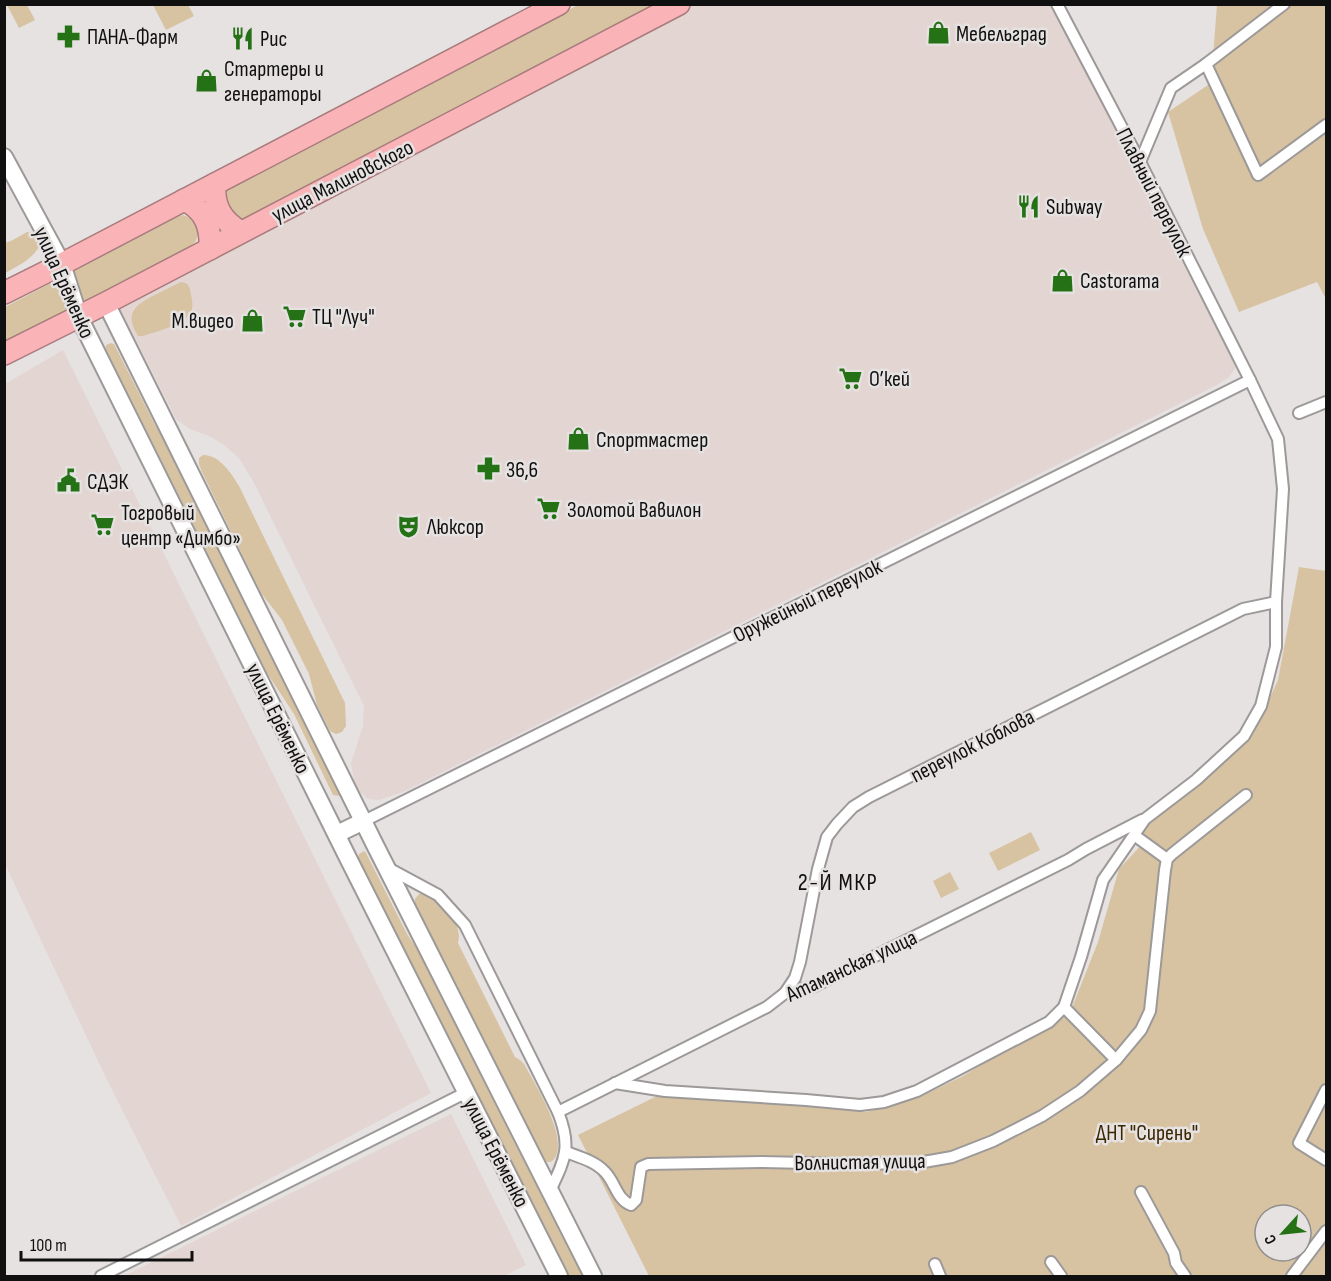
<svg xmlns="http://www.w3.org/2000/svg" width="1331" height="1281" viewBox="0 0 1331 1281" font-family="'Sofia Sans Condensed',sans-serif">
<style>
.built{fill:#e2d5d2}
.green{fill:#d7c3a2;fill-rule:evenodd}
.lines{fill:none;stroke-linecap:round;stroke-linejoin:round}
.street-casing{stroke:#9c9998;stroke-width:14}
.secondary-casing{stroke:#9c9998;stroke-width:20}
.highway-casing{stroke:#a87b7d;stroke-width:24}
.street{stroke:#fff;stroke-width:10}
.secondary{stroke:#fff;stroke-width:16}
.highway{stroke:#fab4b7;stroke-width:21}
.labels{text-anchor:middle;stroke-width:5;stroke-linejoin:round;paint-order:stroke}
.poi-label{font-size:22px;fill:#111010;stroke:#e6e2e1;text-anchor:start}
.street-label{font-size:22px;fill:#111010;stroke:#e6e2e1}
.park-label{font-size:22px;fill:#3a2600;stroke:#e6e2e1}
.neighbourhood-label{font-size:24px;letter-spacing:1.5px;fill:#111010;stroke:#e6e2e1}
</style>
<rect width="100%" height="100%" fill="#e6e2e1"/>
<!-- built -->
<g class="built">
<polygon points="689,5 1058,5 1234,350 1235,369 1228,378 1215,386 403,792 379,800 368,799 359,791 354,780 351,763 363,726 364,706 254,483 239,458 224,445 209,436 190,429 176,419 118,304"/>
<polygon points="63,350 431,1093 181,1226 108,1082 5,864 5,384"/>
<polygon points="451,1114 526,1265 504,1276 124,1276"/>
</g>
<!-- green -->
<g class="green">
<polygon points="7,5 27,5 35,20 19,28"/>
<polygon points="153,5 188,5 194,16 166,30"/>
<polygon points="578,5 655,5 241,222 224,210 225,189"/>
<polygon points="1217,5 1326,5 1326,299 1317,282 1239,312 1203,229 1168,112 1211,83"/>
<polygon points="183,215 193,219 199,229 196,241 190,247 83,305 68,274 177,217"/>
<path d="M 27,232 L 33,233 L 38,239 L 39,247 C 31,260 18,266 5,273 L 5,243 L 11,241 Z"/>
<polygon points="57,280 73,310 5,344 5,307"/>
<path d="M 181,282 C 189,283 190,287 191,295 C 192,300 193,305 192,309 C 187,325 157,331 143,336 L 138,336 C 124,313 135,305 155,295 C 164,290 173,286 181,282 Z"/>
<polygon points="111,343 114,344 155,425 178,460 341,795 340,796 333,795 294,714 267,673 106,349 106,345"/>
<path d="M 203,455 C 220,455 231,473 239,486 L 345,703 L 346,726 L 342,732 L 336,734 L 330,731 L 317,705 L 309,674 L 282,620 L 261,593 L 202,472 L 199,464 L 199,458 Z"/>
<path d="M 1299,567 L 1326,571 L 1326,1276 L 649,1276 L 578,1135 L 661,1094 L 866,1112 L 918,1098 L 963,1076 L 1071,1010 L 1098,942 L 1119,869 L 1144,842 L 1139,828 L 1254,733 L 1278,680 ZM 1265,1215 L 1301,1215 L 1301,1251 L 1265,1251 Z"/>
<polygon points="1031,832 1040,850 998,871 989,853"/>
<polygon points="364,851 366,853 407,934 430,969 585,1276 568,1276 358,857 359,854"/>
<polygon points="950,872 959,889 941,898 933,881"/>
<path d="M 424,893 C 440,903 464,922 458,943 L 515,1057 L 520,1060 L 524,1064 C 534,1082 548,1105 554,1125 C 557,1133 562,1155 552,1161 C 547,1164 544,1160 540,1156 L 415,905 L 415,899 L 419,894 Z"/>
</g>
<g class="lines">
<defs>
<g id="street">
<polyline points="1206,64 1258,175 1326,125"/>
<polyline points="1140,162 1171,88 1206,64 1284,4"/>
<polyline points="1299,413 1326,402"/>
<polyline points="364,821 1250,380"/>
<polyline points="1134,835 1167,859"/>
<path d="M 386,867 L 438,895 L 465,925 L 558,1112 C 572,1147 565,1159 550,1191"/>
<polyline points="785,993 795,978 800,962 818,869 827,837 837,824 853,807 869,797 1243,609 1276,602"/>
<polyline points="1064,1007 1116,1060"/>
<polyline points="615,1083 665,1091 806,1100 860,1105 884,1102 917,1091 1049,1022 1064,1007 1081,957 1103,880 1145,819 1196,780 1244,736 1261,706 1276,647 1276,602 1283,489 1278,439 1250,380 1140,162 1057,4"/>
<polyline points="1326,1090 1299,1143 1326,1160"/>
<polyline points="558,1112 767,1007 785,993 815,986 1068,860 1086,849 1142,820"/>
<path d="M 566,1152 C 579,1157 595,1161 605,1172 C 615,1182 617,1200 631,1205 L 636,1200 L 641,1167 L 648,1164 L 761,1162 L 853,1164 L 918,1163 L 952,1157 L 993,1141 L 1042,1116 L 1080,1091 L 1116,1060 L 1141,1030 L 1150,1011 L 1165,870 L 1167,859 L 1172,854 L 1246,795"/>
<polyline points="1141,1192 1174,1253 1176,1263 1185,1276"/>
<polyline points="1051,1262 1061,1276"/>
<polyline points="935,1264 940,1276"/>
<polyline points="101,1276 467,1092"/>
<polyline points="1292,1276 1326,1231"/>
</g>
<g id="secondary">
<polyline points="4,157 62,264 79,317 348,858 559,1276"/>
<polyline points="106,303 375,845 593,1276"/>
<polyline points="337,834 364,821"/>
</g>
<g id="highway">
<path d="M 215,184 C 213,206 222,221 241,232"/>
<path d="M 184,200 C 205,210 211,226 210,249"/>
<polyline points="4,293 62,264 559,4"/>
<polyline points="4,354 106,303 679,4"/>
</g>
</defs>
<!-- street casing -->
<use href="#street" class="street-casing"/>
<!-- secondary casing -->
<use href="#secondary" class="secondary-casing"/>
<!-- highway casing -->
<use href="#highway" class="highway-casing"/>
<!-- street -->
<use href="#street" class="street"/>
<!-- secondary -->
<use href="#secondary" class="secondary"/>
<!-- highway -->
<use href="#highway" class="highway"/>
</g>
<!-- icons -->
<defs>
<symbol id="shop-bare" viewBox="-9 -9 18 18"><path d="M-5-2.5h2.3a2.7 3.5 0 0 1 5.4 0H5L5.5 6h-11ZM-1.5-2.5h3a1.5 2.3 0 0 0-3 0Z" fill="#247116" stroke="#e6e2e1" stroke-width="2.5" paint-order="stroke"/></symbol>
<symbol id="pharmacy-bare" viewBox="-9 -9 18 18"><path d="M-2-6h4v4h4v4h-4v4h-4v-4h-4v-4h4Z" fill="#247116" stroke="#e6e2e1" stroke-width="2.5" paint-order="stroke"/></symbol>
<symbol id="restaurant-bare" viewBox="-9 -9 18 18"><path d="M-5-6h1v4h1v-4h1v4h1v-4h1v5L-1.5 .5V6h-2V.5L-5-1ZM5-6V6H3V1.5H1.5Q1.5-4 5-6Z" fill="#247116" stroke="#e6e2e1" stroke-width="2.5" paint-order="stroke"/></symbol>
<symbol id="supermarket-bare" viewBox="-9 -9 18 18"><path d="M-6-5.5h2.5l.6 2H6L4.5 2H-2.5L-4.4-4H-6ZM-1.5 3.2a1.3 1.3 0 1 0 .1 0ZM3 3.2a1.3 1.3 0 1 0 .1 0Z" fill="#247116" stroke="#e6e2e1" stroke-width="2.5" paint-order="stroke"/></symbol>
<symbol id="civic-bare" viewBox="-9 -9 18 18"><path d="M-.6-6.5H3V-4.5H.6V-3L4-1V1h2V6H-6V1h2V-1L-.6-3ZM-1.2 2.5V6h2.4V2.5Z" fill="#247116" stroke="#e6e2e1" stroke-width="2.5" paint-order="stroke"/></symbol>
<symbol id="theatre-bare" viewBox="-9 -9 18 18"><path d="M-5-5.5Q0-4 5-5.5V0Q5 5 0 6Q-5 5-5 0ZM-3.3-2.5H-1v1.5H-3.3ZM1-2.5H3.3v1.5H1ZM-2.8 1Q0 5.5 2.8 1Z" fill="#247116" stroke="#e6e2e1" stroke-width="2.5" paint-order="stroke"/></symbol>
</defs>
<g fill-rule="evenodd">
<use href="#shop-bare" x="922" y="16" width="33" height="33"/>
<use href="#pharmacy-bare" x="52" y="20" width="33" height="33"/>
<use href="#restaurant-bare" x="226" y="22" width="33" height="33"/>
<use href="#shop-bare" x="190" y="64" width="33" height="33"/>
<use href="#restaurant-bare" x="1012" y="190" width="33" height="33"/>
<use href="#shop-bare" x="1046" y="264" width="33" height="33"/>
<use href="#supermarket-bare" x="278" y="300" width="33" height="33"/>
<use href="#shop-bare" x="236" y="304" width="33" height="33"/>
<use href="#supermarket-bare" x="834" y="362" width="33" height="33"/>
<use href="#shop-bare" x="562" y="422" width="33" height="33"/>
<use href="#pharmacy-bare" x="472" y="452" width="33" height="33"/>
<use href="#civic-bare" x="52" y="464" width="33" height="33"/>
<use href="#supermarket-bare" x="532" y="492" width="33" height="33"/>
<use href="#supermarket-bare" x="86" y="508" width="33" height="33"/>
<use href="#theatre-bare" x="392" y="510" width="33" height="33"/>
</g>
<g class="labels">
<!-- poi labels -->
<g class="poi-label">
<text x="956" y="41">Мебельград</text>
<text x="87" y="44">ПАНА-Фарм</text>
<text x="260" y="46">Рис</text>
<text x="224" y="76">Стартеры и<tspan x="224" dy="25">генераторы</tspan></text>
<text x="1046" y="214">Subway</text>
<text x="1080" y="288">Castorama</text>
<text x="312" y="324">ТЦ "Луч"</text>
<text x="234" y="328" text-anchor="end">М.видео</text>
<text x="869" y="386">О’кей</text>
<text x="596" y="447">Спортмастер</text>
<text x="506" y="477">36,6</text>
<text x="87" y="489">СДЭК</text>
<text x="567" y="517">Золотой Вавилон</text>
<text x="121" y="520">Тогровый<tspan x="121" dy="25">центр «Димбо»</tspan></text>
<text x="427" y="534">Люксор</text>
</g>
<!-- street labels -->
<g class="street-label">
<text transform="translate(342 180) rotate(-27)" y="8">улица Малиновского</text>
<text transform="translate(1155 192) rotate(63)" y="8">Плавный переулок</text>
<text transform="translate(65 282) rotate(66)" y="8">улица Ерёменко</text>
<text transform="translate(807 600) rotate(-26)" y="8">Оружейный переулок</text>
<text transform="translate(279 718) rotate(64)" y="8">улица Ерёменко</text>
<text transform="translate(972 745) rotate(-27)" y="8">переулок Коблова</text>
<text transform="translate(851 965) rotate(-25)" y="8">Атаманская улица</text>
<text transform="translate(497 1152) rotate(63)" y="8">улица Ерёменко</text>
<text transform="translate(860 1161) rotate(-1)" y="8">Волнистая улица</text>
</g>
<!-- park labels -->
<g class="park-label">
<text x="1147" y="1140">ДНТ "Сирень"</text>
</g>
<!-- neighbourhood labels -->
<g class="neighbourhood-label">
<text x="838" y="890">2-Й МКР</text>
</g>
</g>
<!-- border -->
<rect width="1331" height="1281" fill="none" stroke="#111010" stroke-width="12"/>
<!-- north arrow -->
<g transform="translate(1283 1233) rotate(243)"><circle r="28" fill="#e6e2e1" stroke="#918e8d" stroke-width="1.5"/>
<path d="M0-4.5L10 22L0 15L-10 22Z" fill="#247116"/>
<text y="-9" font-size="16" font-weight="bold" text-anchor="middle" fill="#111010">С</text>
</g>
<!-- scale -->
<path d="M21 1251v9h171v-9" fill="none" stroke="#111010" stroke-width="3"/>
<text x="30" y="1251" font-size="18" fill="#111010" stroke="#e6e2e1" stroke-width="4.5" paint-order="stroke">100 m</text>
</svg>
